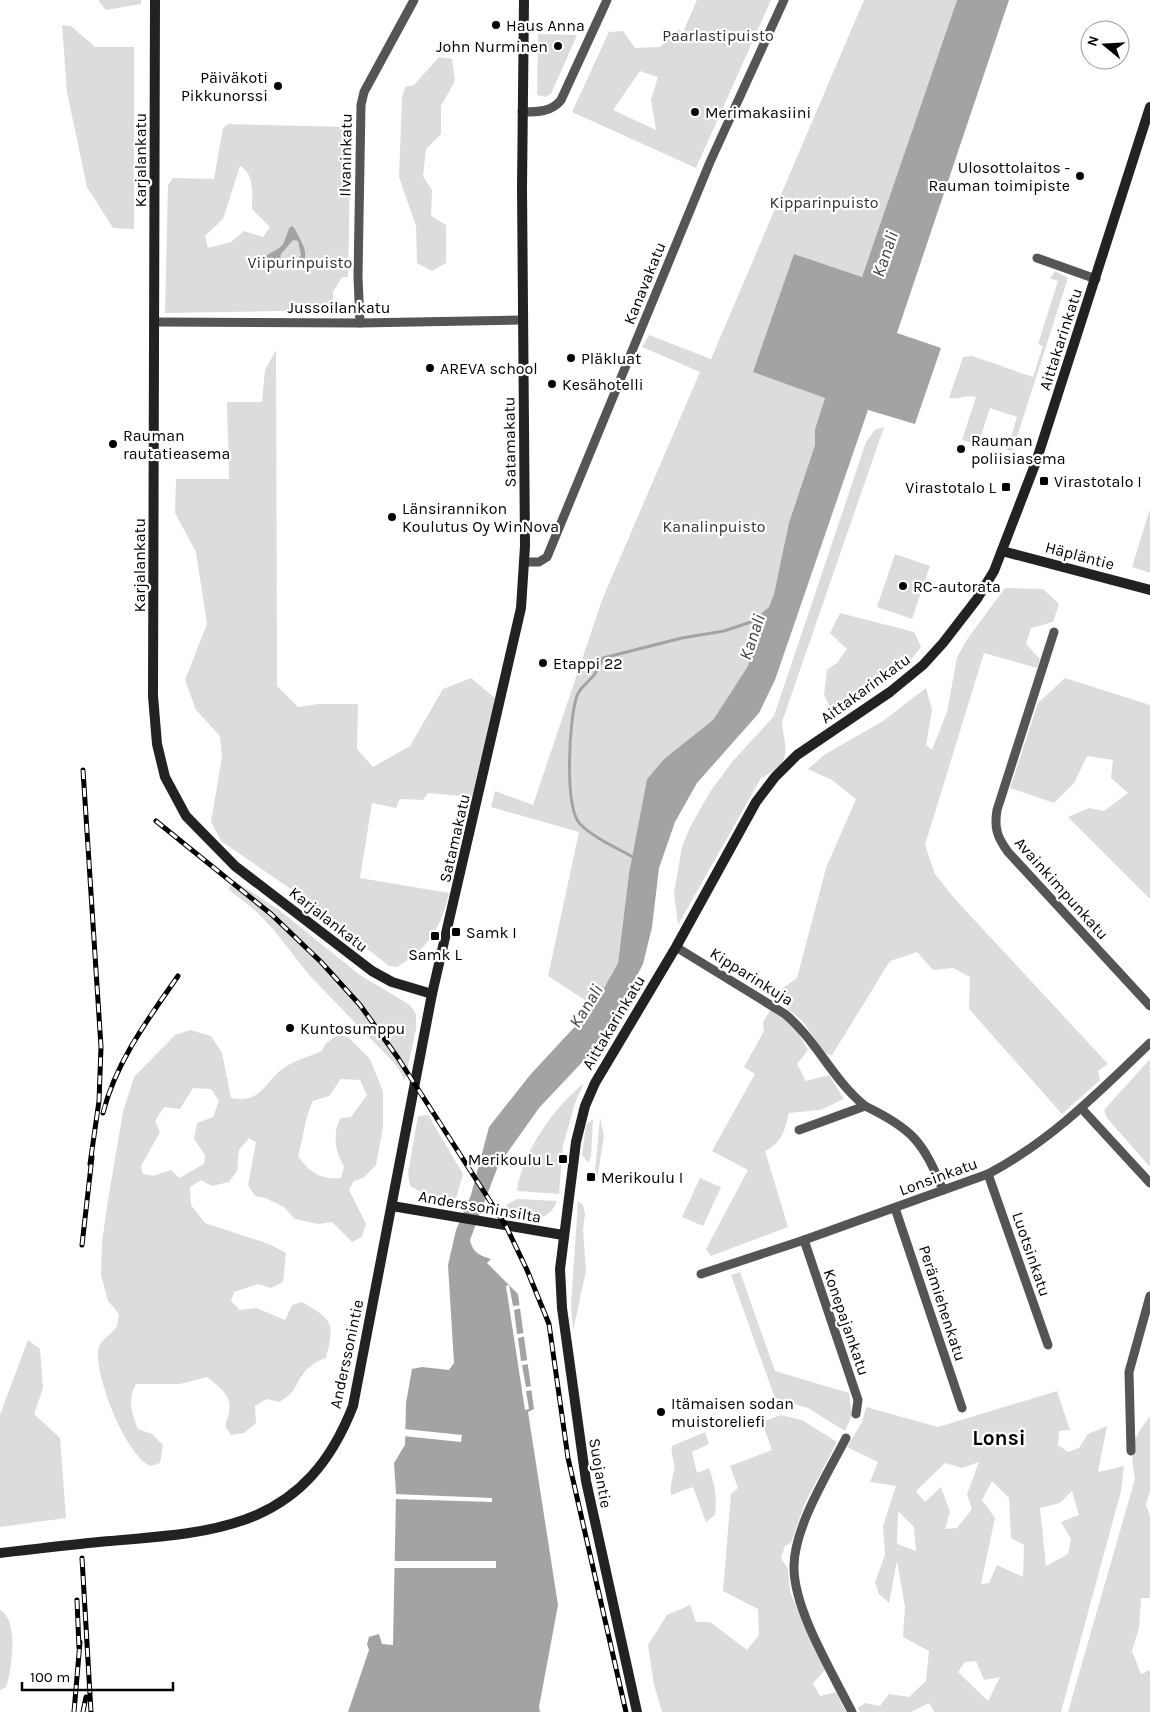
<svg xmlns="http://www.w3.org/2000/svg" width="1150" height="1712" viewBox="0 0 1150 1712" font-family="Karla,sans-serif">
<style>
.green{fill:#dcdcdc;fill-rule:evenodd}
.water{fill:#a3a3a3;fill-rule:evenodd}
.pier{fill:#fff}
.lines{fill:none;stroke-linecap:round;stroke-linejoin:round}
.stream{stroke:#a3a3a3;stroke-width:3}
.street{stroke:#555;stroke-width:9}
.secondary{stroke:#222;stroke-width:10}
.rail-casing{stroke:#000;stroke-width:5}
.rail{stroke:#fff;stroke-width:3;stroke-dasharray:9;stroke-linecap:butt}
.poi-dot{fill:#000;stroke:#fff;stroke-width:2}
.labels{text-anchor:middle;stroke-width:4.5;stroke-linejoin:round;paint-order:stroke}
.poi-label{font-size:16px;fill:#000;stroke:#fff;text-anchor:start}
.park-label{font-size:16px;fill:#333;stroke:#fff}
.street-label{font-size:16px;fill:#000;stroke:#fff}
.water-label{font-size:18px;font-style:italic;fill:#444;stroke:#fff}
.district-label{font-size:21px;font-weight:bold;fill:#000;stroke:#fff}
</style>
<rect width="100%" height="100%" fill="#fff"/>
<!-- green -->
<g class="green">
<polygon points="98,0 141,0 141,4 106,10"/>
<path d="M 697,0 L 771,0 L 696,168 L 572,112 L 609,32 L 623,31 L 635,48 L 660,47 L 678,30 L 683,32 ZM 640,71 L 658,77 L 651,100 L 656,130 L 613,110 Z"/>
<polygon points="864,0 957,0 862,277 794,254 825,398 815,429 815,445 790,523 774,594 769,607 751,622 756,638 748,666 713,720 664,759 647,779 629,873 618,963 594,1006 548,976 579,832 491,807 495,791 533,805 602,600 700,372 642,347 649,335 711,359"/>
<polygon points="62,25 71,26 95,47 134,47 134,229 113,228 87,187 67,92"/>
<polygon points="538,34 577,35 551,94 545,97 537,95"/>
<polygon points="439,57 452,59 455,81 441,106 441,134 426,149 423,176 432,190 431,216 446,225 446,263 432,271 417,263 416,226 399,177 402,98 405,87 414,85"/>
<path d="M 228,124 L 351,127 L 348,277 L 342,277 L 333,292 L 333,310 L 165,313 L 168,185 L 173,178 L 214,179 L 223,128 ZM 240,166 C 255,174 252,195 252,209 L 270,227 L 263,237 L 244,231 L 231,242 L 208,248 L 205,236 L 223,219 Z"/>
<path d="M 1055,271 L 1068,278 L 1013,449 L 1011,451 L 1007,450 L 1017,417 L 990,408 L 978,445 L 962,440 L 976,397 C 965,394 959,400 949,398 L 963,357 L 972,356 L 1033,377 L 1043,346 L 1038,344 L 1058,281 L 1050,278 Z"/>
<path d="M 276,350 L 277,686 L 298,707 L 318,704 L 358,704 L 357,749 L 373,767 L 410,746 L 443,689 L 471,678 L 496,699 L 472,797 L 428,793 L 423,800 L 400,799 L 396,808 L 372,803 L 360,878 L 449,893 C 441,928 428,949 397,967 L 389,966 L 295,892 L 221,841 L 211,822 L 222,757 L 220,736 L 196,710 L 185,680 L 207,624 L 196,552 L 175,513 L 176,479 L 229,479 L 227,402 L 262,402 L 265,370 Z"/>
<path d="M 884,427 L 782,722 C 785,751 794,762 761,778 L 678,925 L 674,893 L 682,847 L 690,827 L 710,792 L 732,762 L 774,716 L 866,442 L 875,430 Z"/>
<polygon points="1150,509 1150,573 1132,567"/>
<polygon points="895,554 930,566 912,619 877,607"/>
<polygon points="1005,588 1043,589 1059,604 1053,622 1031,628 1026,644 1040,659 1037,668 984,653 925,845 935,874 954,898 1108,1064 1098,1071 1100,1080 1062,1114 969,1009 970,977 953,968 933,970 917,952 890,961 832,1055 824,1053 804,1023 777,999 783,988 797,978 826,868 856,799 832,780 808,769 824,755 883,721 926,688 932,710 926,745 932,750 947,712 957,657 968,638"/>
<path d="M 840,613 L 914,632 L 921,647 C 898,679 867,694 833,713 L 824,695 L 827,670 L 837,663 L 847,649 L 830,633 Z"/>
<polygon points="1065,678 1150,705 1150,899 1068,817 1089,808 1104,811 1128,793 1111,778 1113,760 1087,756 1074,783 1054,803 1010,788 1038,703"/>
<polygon points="235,881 279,910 360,975 410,1005 416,1014 416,1029 405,1081 397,1066 310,976 273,929 255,910 228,889"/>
<path d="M 771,1009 L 795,1027 L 808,1050 L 797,1064 L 806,1081 L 829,1075 L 844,1099 L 820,1110 L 789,1113 C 785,1129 782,1144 765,1151 L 788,1227 L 711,1256 L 706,1249 L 748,1170 L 712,1151 L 755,1074 L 744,1067 L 764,1031 L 763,1022 Z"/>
<path d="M 190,1030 L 211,1036 L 222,1053 L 231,1098 C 263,1104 264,1081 285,1067 C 296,1060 310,1056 322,1051 L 325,1044 L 337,1035 L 348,1037 L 370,1059 L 383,1092 L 383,1128 L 376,1165 L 363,1178 L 354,1181 L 349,1190 L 366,1224 L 362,1237 L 352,1242 L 332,1222 L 318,1224 L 295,1219 L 284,1207 L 265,1198 L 255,1196 L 248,1185 L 256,1142 L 249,1138 L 239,1150 L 237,1171 L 229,1182 L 212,1186 L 201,1180 L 190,1187 L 191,1205 L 205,1223 L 269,1244 L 286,1253 L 283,1282 L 271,1288 L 258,1284 L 234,1292 L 231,1301 L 240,1310 L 256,1308 L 285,1320 L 292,1305 L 302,1302 C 333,1320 335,1323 326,1358 C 321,1360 315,1362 311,1366 C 295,1378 300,1391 279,1402 L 267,1399 L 255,1406 L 256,1423 L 244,1433 L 231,1435 L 225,1426 C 235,1400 228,1393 207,1377 L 180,1384 L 136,1384 C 127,1399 132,1414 138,1429 L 152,1434 L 163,1445 L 160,1463 L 150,1466 C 125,1453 97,1381 98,1353 C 99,1339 108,1338 115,1329 C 118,1326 118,1319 119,1314 L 108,1301 L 101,1275 L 102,1242 L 108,1200 L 123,1112 L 134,1077 L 175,1035 ZM 341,1079 L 360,1080 L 367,1095 L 351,1117 L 341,1118 C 332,1131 335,1153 344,1166 L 341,1178 C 322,1181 308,1171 298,1156 C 304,1137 304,1119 313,1101 L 329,1096 ZM 193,1088 L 211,1089 L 219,1101 L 213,1117 L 197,1123 L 194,1139 L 205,1155 L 204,1164 L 179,1178 L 171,1170 L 153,1176 L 143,1174 L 141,1166 L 160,1132 L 155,1121 L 164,1107 L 180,1109 Z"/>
<polygon points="1150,1059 1150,1167 1107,1118 1104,1110"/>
<path d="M 584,1083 L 575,1103 L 563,1146 L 559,1194 L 518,1191 L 517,1190 C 524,1149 553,1109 584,1083 Z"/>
<polygon points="428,1115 463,1174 455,1202 428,1196 410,1186 408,1173 418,1116"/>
<polygon points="600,1118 604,1136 597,1179 594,1182"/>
<polygon points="593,1119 591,1156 588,1163 582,1155 586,1125"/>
<polygon points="700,1178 721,1187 703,1226 682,1217"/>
<path d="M 518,1199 L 557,1201 C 548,1224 526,1221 506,1216 L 502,1210 L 509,1203 Z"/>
<polygon points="578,1201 583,1205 585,1214 583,1229 586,1271 573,1331 571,1305"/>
<polygon points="740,1272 775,1371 849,1393 852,1415 845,1431 808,1408 775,1398 731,1275"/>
<polygon points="28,1340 40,1349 43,1388 34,1414 60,1438 66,1518 0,1527 0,1415"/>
<path d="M 1057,1391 L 1070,1430 L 1059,1431 L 1058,1445 L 1068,1452 L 1079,1448 L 1088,1434 L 1107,1426 L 1098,1472 L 1124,1466 L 1121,1491 L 1061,1712 L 934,1712 L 929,1703 L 911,1712 L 860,1712 L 858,1708 L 865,1703 L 880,1706 L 889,1694 L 909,1697 L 926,1681 L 929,1651 L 903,1637 L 905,1607 L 897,1561 L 889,1603 L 879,1594 L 875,1582 L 885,1555 L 883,1526 L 896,1486 L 870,1482 L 878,1462 L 847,1447 L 862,1422 L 866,1407 L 938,1427 ZM 979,1462 L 967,1494 L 972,1509 L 957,1528 L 945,1529 L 950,1512 L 941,1487 L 925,1502 L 916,1491 L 945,1463 L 962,1468 ZM 992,1481 L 1009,1498 L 1011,1538 L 1024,1545 L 1023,1577 L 997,1565 L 989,1583 L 981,1584 L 995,1518 L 982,1500 ZM 1072,1491 L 1079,1515 L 1061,1522 L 1071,1539 L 1068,1554 L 1046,1566 L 1040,1508 L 1060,1503 ZM 898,1511 L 914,1527 L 916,1551 L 897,1544 ZM 976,1661 L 984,1680 L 1000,1677 L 988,1701 L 958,1672 L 965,1662 Z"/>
<polygon points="781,1415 802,1420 837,1442 805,1503 791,1543 785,1546 781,1558 788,1569 790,1592 825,1670 813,1683 820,1696 836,1692 846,1712 662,1712 654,1685 648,1645 667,1615 690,1605 696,1622 710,1622 747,1650 759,1635 758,1609 723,1591 731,1494 738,1488 730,1466 772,1450 762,1422"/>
<path d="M 1150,1416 L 1150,1491 L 1146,1505 L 1150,1516 L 1150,1598 L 1141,1598 L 1139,1628 L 1132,1651 L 1141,1674 L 1150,1670 L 1150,1712 L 1068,1712 L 1135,1479 C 1130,1446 1130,1444 1150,1416 Z"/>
<path d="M 705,1432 L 709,1444 L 692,1452 L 697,1473 L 709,1468 C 715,1484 717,1498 715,1515 L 706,1522 L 693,1487 L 671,1495 C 670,1485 672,1480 674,1470 C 676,1463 670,1454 672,1446 Z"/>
<path d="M 0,1610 C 19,1619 12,1670 6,1687 L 0,1690 Z"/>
</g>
<!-- water -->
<g class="water">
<path d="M 957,0 L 1009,0 L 897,333 L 941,348 L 915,424 L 868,410 L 775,680 L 759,713 L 697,783 L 675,822 L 659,868 L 652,927 L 643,964 L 618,1012 L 587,1057 L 539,1108 L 498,1166 L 470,1240 C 473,1253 479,1255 491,1259 L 487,1263 L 518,1294 L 534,1409 L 528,1412 L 558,1605 L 539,1707 L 540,1712 L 348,1712 L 369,1650 L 367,1644 L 369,1637 L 379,1634 L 382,1644 L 393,1645 L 396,1493 L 394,1463 L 405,1445 L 406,1403 L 412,1369 L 422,1367 L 449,1370 L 454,1363 L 448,1265 L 456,1230 L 471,1195 L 489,1127 L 530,1075 L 594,1006 L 618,963 L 629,873 L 647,779 L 664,759 L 713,720 L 748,666 L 756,638 L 751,622 L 769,607 L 774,594 L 789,523 L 815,445 L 815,429 L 825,398 L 753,372 L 794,254 L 862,277 Z"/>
<path d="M 292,226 C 296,229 297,234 300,239 C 318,271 286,268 265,262 L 266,256 C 283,245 282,250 289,228 ZM 293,240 L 298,241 L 301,255 L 297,261 L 283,264 L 280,259 L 281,254 Z"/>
</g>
<!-- pier -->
<g class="pier">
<polygon points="509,1285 513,1306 522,1305 522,1308 514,1310 517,1334 525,1333 526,1336 518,1338 521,1361 529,1360 530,1364 522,1365 526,1387 533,1386 533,1390 526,1391 529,1409 525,1410 506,1286"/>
<polygon points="404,1429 462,1435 461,1442 403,1436"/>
<polygon points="394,1494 492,1498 492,1502 394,1499"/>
<rect x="392" y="1561" width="104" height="7"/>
</g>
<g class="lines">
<!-- stream -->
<path class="stream" d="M 636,859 C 618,848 595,839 580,824 C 564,807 569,718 577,696 C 579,688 589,682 594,675 C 598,670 600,664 603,658 L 682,638 L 724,631 L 754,621"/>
<!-- street -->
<g class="street">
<path d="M 522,112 C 537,112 552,112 561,100 L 607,0"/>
<polyline points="1037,258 1096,279"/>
<polyline points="155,322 360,323 523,320"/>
<polyline points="360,323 358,277 361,105 364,92 414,0"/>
<polyline points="524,562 539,562 547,557 710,162 784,0"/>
<path d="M 1054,632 L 997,810 C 994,828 997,837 1008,852 L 1150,1006"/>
<path d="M 676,947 L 785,1014 C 816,1040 833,1080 865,1106"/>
<polyline points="1082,1109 1150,1183"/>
<path d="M 799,1130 L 865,1106 C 913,1129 923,1142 943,1190"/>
<polyline points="988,1174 1048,1345"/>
<polyline points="895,1208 962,1408"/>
<polyline points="804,1240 858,1400 856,1414"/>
<path d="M 701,1274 L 804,1240 L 988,1174 C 1051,1141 1100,1091 1150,1043"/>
<path d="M 846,1438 C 828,1473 793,1529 794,1568 C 794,1610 833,1674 852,1712"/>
<polyline points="1131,1451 1129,1372 1150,1296"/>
</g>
<!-- secondary -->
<g class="secondary">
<polyline points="155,0 153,696 157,744 165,777 186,816 235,866 372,971 392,982 432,994"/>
<polyline points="1002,551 1150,590"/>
<polyline points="392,1206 563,1235"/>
<path d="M 0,1553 C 37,1549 73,1544 110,1541 C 223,1532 306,1526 353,1406 L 432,994 L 521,608 L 525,546 L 522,188 L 524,0"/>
<polyline points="637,1712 586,1481 562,1308 560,1269 576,1142 585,1106 595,1083 676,947 756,802 775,777 797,755 890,692 923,665 943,643 977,599 994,571 1036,462 1150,107"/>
</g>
<defs>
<g id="rail">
<polyline points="83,770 101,1047 99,1101 90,1164"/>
<polyline points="156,821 271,914 321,962 360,1005 398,1058 506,1226 527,1270 549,1324 568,1458 626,1712"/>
<path d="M 103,1113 C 116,1062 148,1019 178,976"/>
<polyline points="82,1245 92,1157"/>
<polyline points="82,1558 91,1712"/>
<polyline points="77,1600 79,1648"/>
<polyline points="74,1712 80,1642"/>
<polyline points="83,1712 86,1697"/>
</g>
</defs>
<!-- rail casing -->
<use href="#rail" class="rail-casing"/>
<!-- rail -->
<use href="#rail" class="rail"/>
</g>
<!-- markers -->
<g class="poi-dot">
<circle cx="496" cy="25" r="5"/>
<circle cx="558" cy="46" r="5"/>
<circle cx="278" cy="86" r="5"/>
<circle cx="695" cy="112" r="5"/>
<circle cx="1080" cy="176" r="5"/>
<circle cx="571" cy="358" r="5"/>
<circle cx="430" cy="368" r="5"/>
<circle cx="552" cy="384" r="5"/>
<circle cx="113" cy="444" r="5"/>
<circle cx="961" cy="449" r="5"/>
<rect x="1039" y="476" width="10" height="10" rx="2.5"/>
<rect x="1001" y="482" width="10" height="10" rx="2.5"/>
<circle cx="392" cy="517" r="5"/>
<circle cx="903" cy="586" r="5"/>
<circle cx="543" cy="663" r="5"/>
<rect x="451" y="927" width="10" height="10" rx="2.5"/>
<rect x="430" y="931" width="10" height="10" rx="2.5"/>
<circle cx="290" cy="1028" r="5"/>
<rect x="558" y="1154" width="10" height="10" rx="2.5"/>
<rect x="586" y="1172" width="10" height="10" rx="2.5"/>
<circle cx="661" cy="1412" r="5"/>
</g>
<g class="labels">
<!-- poi labels -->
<g class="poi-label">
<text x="506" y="31">Haus Anna</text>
<text x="548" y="52" text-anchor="end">John Nurminen</text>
<text x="268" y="83" text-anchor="end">Päiväkoti<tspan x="268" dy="18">Pikkunorssi</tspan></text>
<text x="705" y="118">Merimakasiini</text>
<text x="1070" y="173" text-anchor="end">Ulosottolaitos -<tspan x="1070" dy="18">Rauman toimipiste</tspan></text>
<text x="581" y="364">Pläkluat</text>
<text x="440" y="374">AREVA school</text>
<text x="562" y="390">Kesähotelli</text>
<text x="123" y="441">Rauman<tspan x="123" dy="18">rautatieasema</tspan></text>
<text x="971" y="446">Rauman<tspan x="971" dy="18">poliisiasema</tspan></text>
<text x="1054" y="487">Virastotalo I</text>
<text x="996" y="493" text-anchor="end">Virastotalo L</text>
<text x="402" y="514">Länsirannikon<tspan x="402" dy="18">Koulutus Oy WinNova</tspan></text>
<text x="913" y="592">RC-autorata</text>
<text x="553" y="669">Etappi 22</text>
<text x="466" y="938">Samk I</text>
<text x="435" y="960" text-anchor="middle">Samk L</text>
<text x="300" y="1034">Kuntosumppu</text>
<text x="553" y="1165" text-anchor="end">Merikoulu L</text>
<text x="601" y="1183">Merikoulu I</text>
<text x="671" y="1409">Itämaisen sodan<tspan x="671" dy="18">muistoreliefi</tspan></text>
</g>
<!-- park labels -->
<g class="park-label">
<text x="718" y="41">Paarlastipuisto</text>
<text x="824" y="208">Kipparinpuisto</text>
<text x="300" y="268">Viipurinpuisto</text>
<text x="714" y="532">Kanalinpuisto</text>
</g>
<!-- street labels -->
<g class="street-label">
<text transform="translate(345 155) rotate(-89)" y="6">Ilvaninkatu</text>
<text transform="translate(140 160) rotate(-90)" y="6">Karjalankatu</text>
<text transform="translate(644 283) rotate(-68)" y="6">Kanavakatu</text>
<text x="339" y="313">Jussoilankatu</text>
<text transform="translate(1060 339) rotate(-72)" y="6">Aittakarinkatu</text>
<text transform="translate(509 442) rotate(-91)" y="6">Satamakatu</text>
<text transform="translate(1080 555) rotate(15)" y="6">Häpläntie</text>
<text transform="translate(139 565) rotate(-90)" y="6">Karjalankatu</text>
<text transform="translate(865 688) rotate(-36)" y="6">Aittakarinkatu</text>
<text transform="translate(454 838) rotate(-77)" y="6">Satamakatu</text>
<text transform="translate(1062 888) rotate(48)" y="6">Avainkimpunkatu</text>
<text transform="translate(329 919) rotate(38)" y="6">Karjalankatu</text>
<text transform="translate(752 976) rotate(32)" y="6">Kipparinkuja</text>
<text transform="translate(613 1022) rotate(-59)" y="6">Aittakarinkatu</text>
<text transform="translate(938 1176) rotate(-20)" y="6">Lonsinkatu</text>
<text transform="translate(480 1206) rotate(10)" y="6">Anderssoninsilta</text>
<text transform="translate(1032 1254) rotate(71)" y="6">Luotsinkatu</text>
<text transform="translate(943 1303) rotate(72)" y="6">Perämiehenkatu</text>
<text transform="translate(847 1322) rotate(71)" y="6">Konepajankatu</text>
<text transform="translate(346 1354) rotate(-78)" y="6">Anderssonintie</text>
<text transform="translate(601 1473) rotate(80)" y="6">Suojantie</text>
</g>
<!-- water labels -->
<g class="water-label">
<text transform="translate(885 254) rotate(-71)" y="6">Kanali</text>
<text transform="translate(752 637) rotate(-71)" y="6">Kanali</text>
<text transform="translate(586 1006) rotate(-58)" y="6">Kanali</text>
</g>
<!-- district labels -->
<g class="district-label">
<text x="999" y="1445">Lonsi</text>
</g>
</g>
<!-- north arrow -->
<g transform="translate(1105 45) rotate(288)"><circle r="24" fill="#ffffff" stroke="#999999"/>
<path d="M0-4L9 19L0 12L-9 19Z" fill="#000000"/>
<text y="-8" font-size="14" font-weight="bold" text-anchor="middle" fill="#000000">N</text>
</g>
<!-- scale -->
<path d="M22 1682v8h151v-8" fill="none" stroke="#000000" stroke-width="2.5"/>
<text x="30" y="1682" font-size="15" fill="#000000" stroke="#ffffff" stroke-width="4" paint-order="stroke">100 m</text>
</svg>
